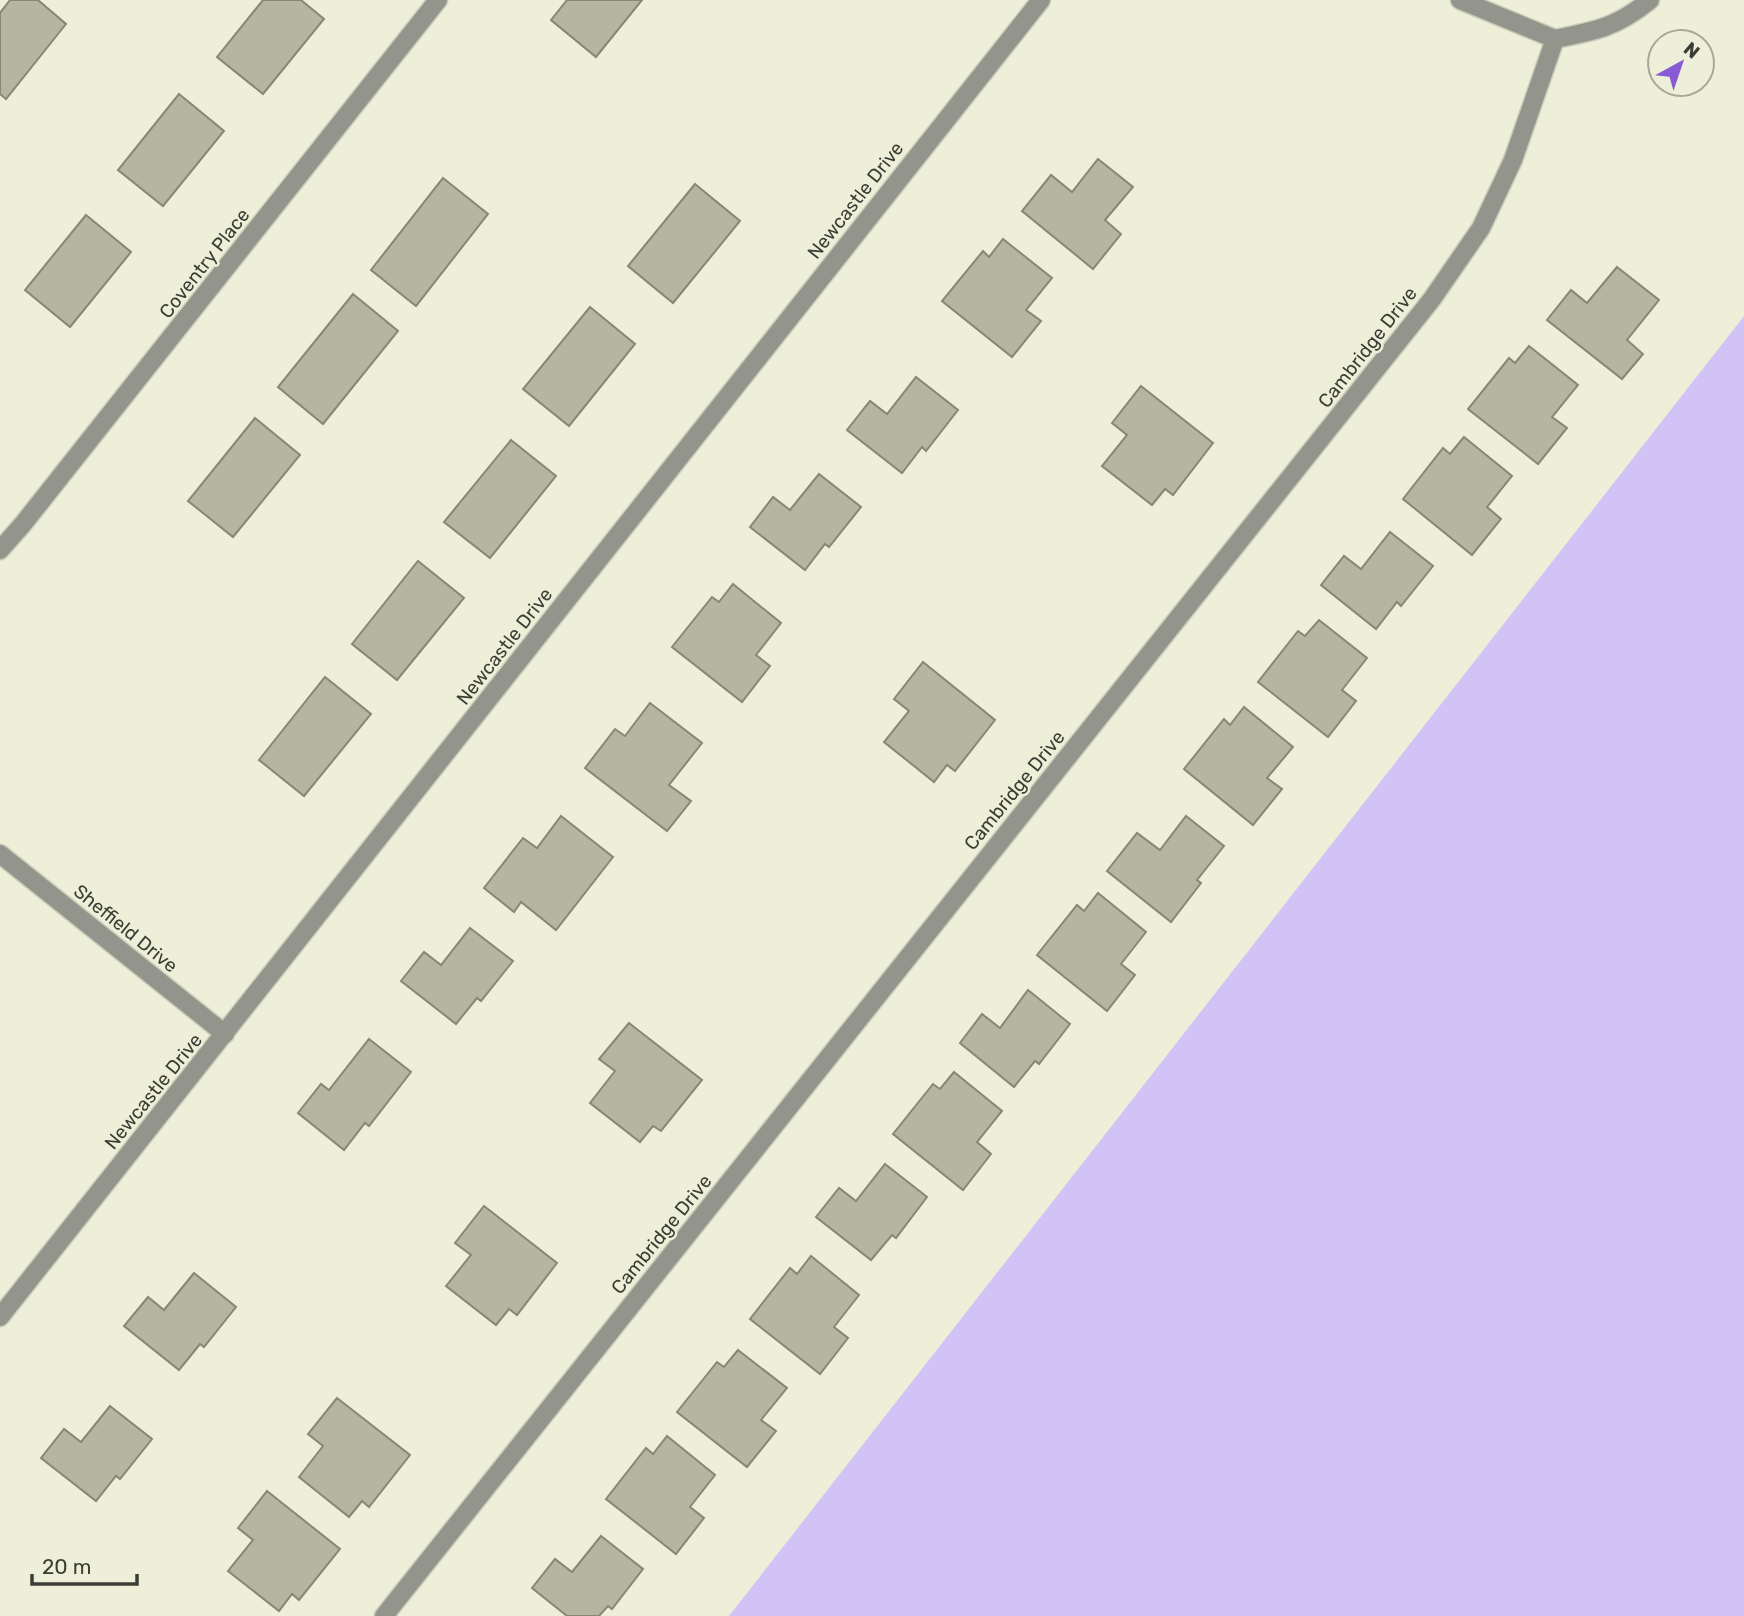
<svg xmlns="http://www.w3.org/2000/svg" width="1744" height="1616" viewBox="0 0 1744 1616" font-family="Rubik,sans-serif">
<style>
.green{fill:#d2c3f6}
.building{fill:#b5b6a1;stroke:#878874;stroke-width:2}
.lines{fill:none;stroke-linecap:round;stroke-linejoin:round}
.minor-casing{stroke:#cacbb8;stroke-width:21}
.minor{stroke:#93948b;stroke-width:18}
.labels{text-anchor:middle;stroke-width:5;stroke-linejoin:round;paint-order:stroke}
.street-label{font-size:19px;fill:#3c3d34;stroke:#eeefd9}
</style>
<rect width="100%" height="100%" fill="#eeefd9"/>
<!-- green -->
<polygon class="green" points="1744,316 1744,1616 729,1616"/>
<!-- building -->
<g class="building">
<polygon points="10,0 38,0 66,24 6,99 0,94 0,13"/>
<polygon points="263,0 301,0 324,19 263,94 217,57"/>
<polygon points="567,0 642,0 596,57 551,20"/>
<polygon points="179,94 224,131 163,206 118,170"/>
<polygon points="1098,159 1133,187 1105,220 1121,234 1093,269 1022,211 1051,175 1072,192"/>
<polygon points="443,178 488,214 416,306 371,270"/>
<polygon points="695,184 740,221 673,303 628,266"/>
<polygon points="86,215 131,252 70,327 25,290"/>
<polygon points="1003,239 1052,278 1026,310 1041,321 1012,357 942,301 983,251 989,257"/>
<polygon points="1617,267 1659,300 1627,340 1643,354 1622,379 1547,320 1571,290 1587,303"/>
<polygon points="353,294 398,331 323,424 278,387"/>
<polygon points="590,307 635,344 569,426 523,389"/>
<polygon points="1529,346 1578,385 1552,417 1567,428 1538,464 1468,409 1509,358 1515,363"/>
<polygon points="916,377 958,410 926,451 922,447 902,473 847,430 870,401 887,414"/>
<polygon points="1141,386 1213,443 1173,495 1165,489 1152,505 1102,466 1127,435 1112,423"/>
<polygon points="255,418 300,455 233,537 188,501"/>
<polygon points="1464,437 1512,476 1487,507 1501,519 1472,555 1403,499 1443,448 1450,454"/>
<polygon points="511,440 556,476 490,558 444,522"/>
<polygon points="819,474 861,507 829,547 825,544 805,570 750,527 773,497 790,510"/>
<polygon points="1390,532 1433,566 1401,606 1397,602 1376,629 1321,585 1344,556 1361,569"/>
<polygon points="418,561 464,598 397,680 352,644"/>
<polygon points="733,584 781,623 756,655 770,666 742,702 672,647 712,597 719,602"/>
<polygon points="1319,620 1367,658 1342,690 1356,701 1328,737 1258,682 1298,631 1305,636"/>
<polygon points="923,662 995,720 955,771 947,765 934,782 884,742 909,711 894,699"/>
<polygon points="325,677 371,714 304,796 259,760"/>
<polygon points="650,703 702,743 669,785 691,801 667,831 585,768 615,729 625,736"/>
<polygon points="1244,707 1293,747 1267,778 1282,789 1253,825 1184,769 1224,719 1230,725"/>
<polygon points="561,816 613,857 556,930 521,902 514,912 484,888 523,838 537,848"/>
<polygon points="1186,816 1224,846 1197,880 1201,883 1171,922 1107,871 1137,833 1160,850"/>
<polygon points="1098,893 1146,932 1121,964 1135,975 1107,1011 1037,955 1077,905 1084,911"/>
<polygon points="470,928 513,961 481,1001 477,998 456,1024 401,981 424,952 441,965"/>
<polygon points="1028,990 1070,1024 1039,1064 1035,1061 1014,1087 960,1043 982,1014 1000,1028"/>
<polygon points="629,1023 702,1080 661,1131 653,1126 640,1142 590,1103 615,1071 599,1059"/>
<polygon points="369,1039 411,1072 369,1126 365,1123 344,1150 298,1113 321,1084 329,1090"/>
<polygon points="954,1072 1002,1111 977,1142 991,1154 963,1190 893,1134 933,1084 940,1089"/>
<polygon points="885,1164 927,1197 896,1238 892,1235 871,1260 816,1217 839,1188 856,1201"/>
<polygon points="484,1206 557,1263 517,1315 509,1309 496,1325 446,1286 471,1255 455,1243"/>
<polygon points="811,1256 859,1295 834,1327 848,1338 820,1374 750,1319 790,1268 797,1274"/>
<polygon points="194,1273 236,1307 204,1347 200,1344 179,1370 124,1326 148,1297 164,1310"/>
<polygon points="738,1350 787,1388 761,1420 776,1431 747,1467 677,1412 717,1362 724,1367"/>
<polygon points="337,1398 410,1455 369,1507 362,1501 349,1517 299,1477 323,1446 308,1434"/>
<polygon points="110,1406 152,1439 120,1479 116,1476 96,1501 41,1458 64,1429 81,1442"/>
<polygon points="667,1436 715,1475 690,1507 704,1518 676,1554 606,1499 646,1448 653,1454"/>
<polygon points="267,1491 340,1549 299,1600 292,1594 279,1611 228,1571 253,1540 238,1528"/>
<polygon points="601,1536 643,1569 612,1609 608,1606 599,1616 567,1616 532,1588 555,1559 572,1572"/>
</g>
<g class="lines">
<defs>
<g id="minor">
<polyline points="1460,0 1555,39"/>
<path d="M 1555,39 C 1596,31 1617,27 1650,0"/>
<polyline points="0,550 23,524 438,0"/>
<polyline points="0,854 225,1034"/>
<polyline points="0,1317 1041,0"/>
<polyline points="384,1616 1432,299 1481,228 1513,160 1555,39"/>
</g>
</defs>
<!-- minor casing -->
<use href="#minor" class="minor-casing"/>
<!-- minor -->
<use href="#minor" class="minor"/>
</g>
<g class="labels">
<!-- street labels -->
<g class="street-label">
<text transform="translate(855 200) rotate(-52)" y="7">Newcastle Drive</text>
<text transform="translate(204 263) rotate(-52)" y="7">Coventry Place</text>
<text transform="translate(1367 347) rotate(-52)" y="7">Cambridge Drive</text>
<text transform="translate(504 646) rotate(-52)" y="7">Newcastle Drive</text>
<text transform="translate(1014 790) rotate(-51)" y="7">Cambridge Drive</text>
<text transform="translate(126 928) rotate(39)" y="7">Sheffield Drive</text>
<text transform="translate(153 1091) rotate(-51)" y="7">Newcastle Drive</text>
<text transform="translate(661 1234) rotate(-51)" y="7">Cambridge Drive</text>
</g>
</g>
<!-- north arrow -->
<g transform="translate(1681 63) rotate(40)"><circle r="33" fill="#eeefd9" stroke="#a7a897" stroke-width="2"/>
<path d="M0-5L12 26L0 18L-12 26Z" fill="#885ad3"/>
<text y="-10" font-size="19" font-weight="bold" text-anchor="middle" fill="#3c3d34">N</text>
</g>
<!-- scale -->
<path d="M32 1574v10h105v-10" fill="none" stroke="#3c3d34" stroke-width="3.5"/>
<text x="42" y="1574" font-size="21" fill="#3c3d34" stroke="#eeefd9" stroke-width="5" paint-order="stroke">20 m</text>
</svg>
